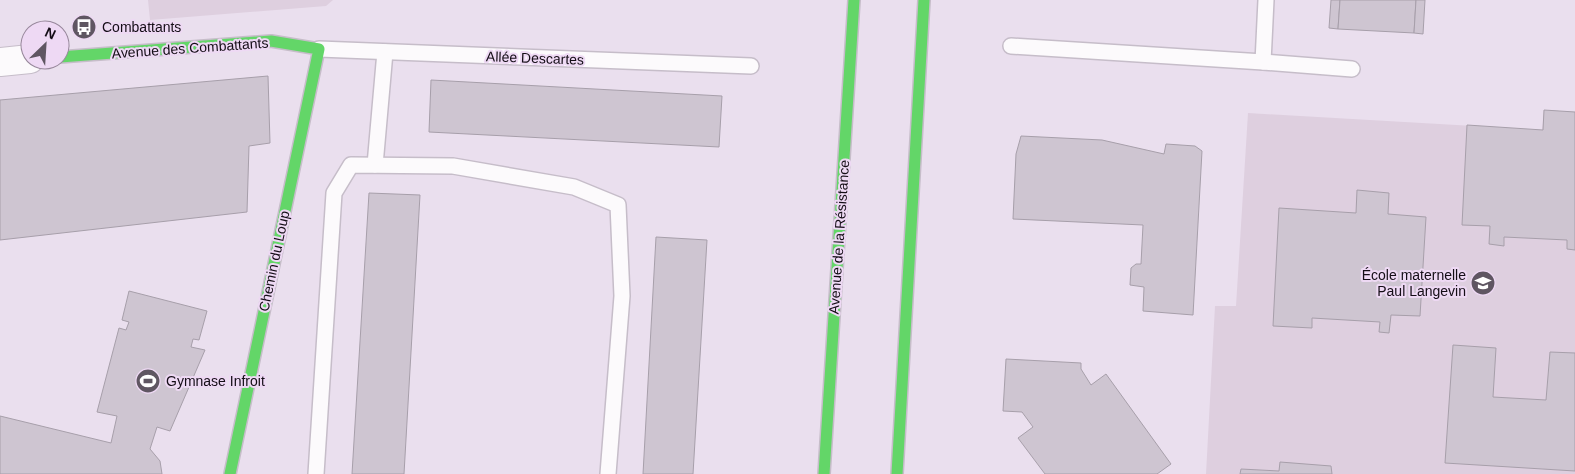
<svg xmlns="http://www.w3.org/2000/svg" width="1575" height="474" viewBox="0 0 1575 474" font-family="Helvetica,sans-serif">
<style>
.education{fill:#decfdf}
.building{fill:#cec5d1;stroke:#a79faa}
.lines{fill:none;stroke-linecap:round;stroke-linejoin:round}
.lane-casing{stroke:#c6bdc9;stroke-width:18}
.street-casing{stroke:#c6bdc9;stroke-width:30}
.fast-casing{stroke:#c6bdc9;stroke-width:14}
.lane{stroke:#fcfafc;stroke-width:15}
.street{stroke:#fcfafc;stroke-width:28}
.fast{stroke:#63d668;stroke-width:11}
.labels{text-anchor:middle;stroke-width:4;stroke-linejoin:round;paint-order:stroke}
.poi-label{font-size:14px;fill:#140d16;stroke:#eed9f4;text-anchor:start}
.street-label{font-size:14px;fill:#140d16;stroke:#eed9f4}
</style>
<rect width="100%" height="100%" fill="#eadfee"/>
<!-- education -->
<g class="education">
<polygon points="148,0 333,0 326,6 150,20"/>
<polygon points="1544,110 1575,112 1575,474 1206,474 1215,306 1236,306 1248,113 1542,130"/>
</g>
<!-- building -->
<g class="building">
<polygon points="1331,0 1340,0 1338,29 1329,28"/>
<polygon points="1340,0 1416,0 1414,33 1338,29"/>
<polygon points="1416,0 1425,0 1423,34 1414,33"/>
<polygon points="268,76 270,143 249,146 247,212 0,240 0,100"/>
<polygon points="431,80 722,96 719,147 429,132"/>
<polygon points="1544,110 1575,112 1575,250 1567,249 1567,240 1504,237 1504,246 1489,244 1490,226 1462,225 1467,125 1543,130"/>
<polygon points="1021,136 1102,140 1164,154 1166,144 1195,146 1202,151 1193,315 1143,311 1144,287 1130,285 1131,268 1136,264 1141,264 1143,225 1013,219 1016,154"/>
<polygon points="1357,190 1389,193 1388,214 1426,217 1420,316 1391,315 1389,333 1379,332 1380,322 1312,318 1312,328 1273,326 1279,208 1356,213"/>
<polygon points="369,193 420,195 404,474 352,474"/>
<polygon points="656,237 707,240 693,474 643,474"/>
<polygon points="129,291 207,311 199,340 193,339 191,347 205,350 170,431 157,427 150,449 160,461 162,474 0,474 0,416 111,443 117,416 97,412 119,328 126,330 129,322 122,320"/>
<polygon points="1453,345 1496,348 1493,397 1546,400 1550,352 1575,353 1575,471 1445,463"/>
<polygon points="1006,359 1081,363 1081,369 1091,385 1106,374 1171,464 1157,474 1045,474 1018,438 1033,427 1022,412 1003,411"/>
<polygon points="1280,462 1331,466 1332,474 1240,474 1241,469 1279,471"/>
</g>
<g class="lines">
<defs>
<g id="lane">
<polyline points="1011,46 1263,62 1266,0"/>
<polyline points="319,49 751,66"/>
<polyline points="1263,62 1352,69"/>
<polyline points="375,165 385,52"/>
<polyline points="316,474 334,193 351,165 453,166 574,187 618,205 622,296 608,474"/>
</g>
<polyline id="street" points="0,62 30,59"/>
<g id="fast">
<polyline points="60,57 271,41 319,49 230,474"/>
<polyline points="824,474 854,0"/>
<polyline points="897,474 924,0"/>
</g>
</defs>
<!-- lane casing -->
<use href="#lane" class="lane-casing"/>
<!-- street casing -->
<use href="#street" class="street-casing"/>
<!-- fast casing -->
<use href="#fast" class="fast-casing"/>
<!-- lane -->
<use href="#lane" class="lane"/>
<!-- street -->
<use href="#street" class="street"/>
<!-- fast -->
<use href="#fast" class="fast"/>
</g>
<!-- icons -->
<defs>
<symbol id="bus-disc" viewBox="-11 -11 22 22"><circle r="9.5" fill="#5f5662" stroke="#eed9f4"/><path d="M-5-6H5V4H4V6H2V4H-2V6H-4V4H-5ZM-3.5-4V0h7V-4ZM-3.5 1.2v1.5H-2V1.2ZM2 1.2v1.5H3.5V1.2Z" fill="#fff"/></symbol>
<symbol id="school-disc" viewBox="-11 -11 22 22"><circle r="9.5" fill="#5f5662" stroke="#eed9f4"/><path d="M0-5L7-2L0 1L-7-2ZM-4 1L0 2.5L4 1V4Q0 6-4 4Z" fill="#fff"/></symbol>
<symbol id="stadium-disc" viewBox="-11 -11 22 22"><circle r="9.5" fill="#5f5662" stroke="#eed9f4"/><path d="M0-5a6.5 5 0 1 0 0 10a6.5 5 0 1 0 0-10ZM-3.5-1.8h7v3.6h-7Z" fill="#fff"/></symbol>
</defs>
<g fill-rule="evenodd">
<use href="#bus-disc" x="70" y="13" width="28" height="28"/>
<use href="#school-disc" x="1469" y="269" width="28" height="28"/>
<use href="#stadium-disc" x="134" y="367" width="28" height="28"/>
</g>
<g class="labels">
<!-- poi labels -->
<g class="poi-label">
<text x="102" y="32">Combattants</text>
<text x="1466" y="280" text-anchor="end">École maternelle<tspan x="1466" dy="16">Paul Langevin</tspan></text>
<text x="166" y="386">Gymnase Infroit</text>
</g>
<!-- street labels -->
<g class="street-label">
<text transform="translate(190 48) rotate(-4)" y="5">Avenue des Combattants</text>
<text transform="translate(535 58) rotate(2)" y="5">Allée Descartes</text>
<text transform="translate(839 237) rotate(-86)" y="5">Avenue de la Résistance</text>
<text transform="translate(274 261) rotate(-78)" y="5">Chemin du Loup</text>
</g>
</g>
<!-- north arrow -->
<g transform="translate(45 45) rotate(25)"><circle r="24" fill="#eed9f4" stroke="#97879b"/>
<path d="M0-4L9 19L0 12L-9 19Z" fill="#5f5662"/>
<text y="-8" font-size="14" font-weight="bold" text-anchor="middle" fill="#140d16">N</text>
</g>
</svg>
